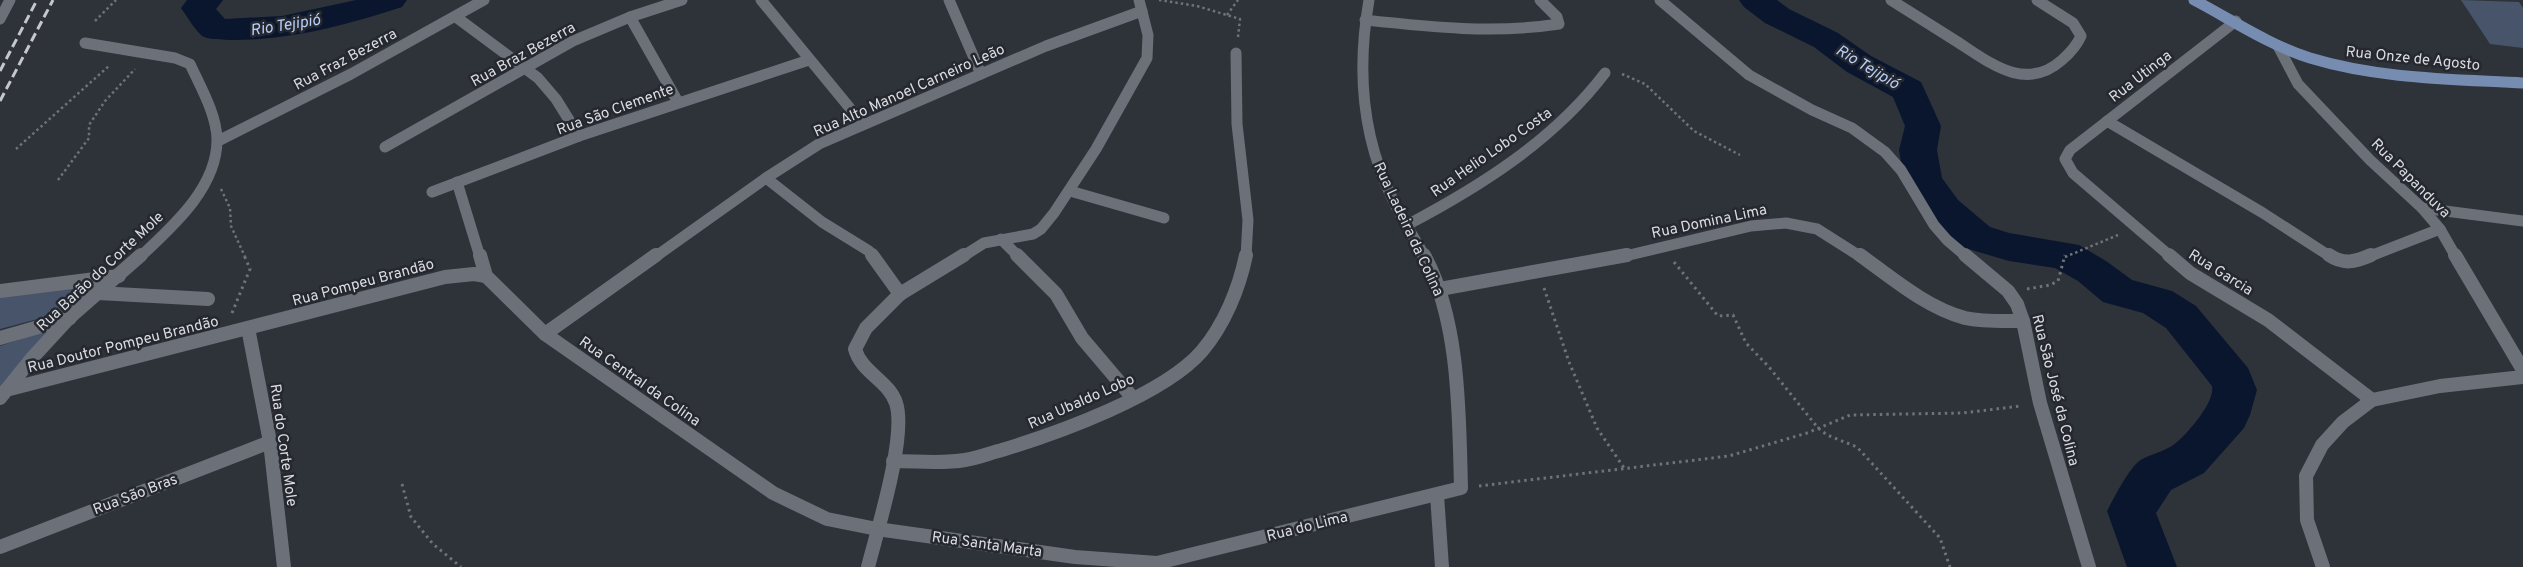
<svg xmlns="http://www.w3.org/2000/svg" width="2523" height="567" viewBox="0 0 2523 567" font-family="Overpass,sans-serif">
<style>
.green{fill:#48546a}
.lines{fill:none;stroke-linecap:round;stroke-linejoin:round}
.river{fill:#0a162e;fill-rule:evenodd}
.path-far1{stroke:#6f7278;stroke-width:2.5;stroke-dasharray:2.5 3;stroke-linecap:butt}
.path{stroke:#6f7278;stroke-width:3;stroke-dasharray:2.5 4;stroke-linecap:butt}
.minor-far1{stroke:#6c7078;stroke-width:11}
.minor{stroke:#6c7078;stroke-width:14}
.major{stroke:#778cb1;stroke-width:11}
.rail{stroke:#c5c7cd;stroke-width:3;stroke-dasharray:9 4.5;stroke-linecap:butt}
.labels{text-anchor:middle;stroke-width:5;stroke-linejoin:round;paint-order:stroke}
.street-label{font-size:15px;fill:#dadce1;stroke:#25282f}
.water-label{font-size:16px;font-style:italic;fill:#b8d0fa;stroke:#25282f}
</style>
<rect width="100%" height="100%" fill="#2e3239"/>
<!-- green -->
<g class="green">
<polygon points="2461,0 2519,2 2523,8 2523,48 2490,44"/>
<polygon points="105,281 76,306 64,312 0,329 0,294"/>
<polygon points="42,332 47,333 0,390 0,346"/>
</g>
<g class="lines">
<!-- river -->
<g class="river">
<path d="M 187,0 L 223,0 L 216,9 L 225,19 L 282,16 L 356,0 L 407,0 L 402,7 C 346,25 288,41 229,40 C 221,39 209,40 202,36 C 194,29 187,16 181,8 Z"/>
<path d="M 1739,0 L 1777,0 L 1789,9 L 1838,33 L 1871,56 L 1921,82 L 1941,126 L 1937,150 L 1942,178 L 1958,200 L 1990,227 L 2009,233 L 2079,245 L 2106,261 L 2132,280 L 2172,291 L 2196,306 L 2248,368 L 2257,390 L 2250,415 L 2244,428 L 2204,473 L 2171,490 L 2156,513 L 2177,567 L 2127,567 L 2107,511 C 2114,498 2127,472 2138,462 C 2147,455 2160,453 2170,447 C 2183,440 2216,402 2212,386 L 2166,328 L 2143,313 L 2103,302 L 2078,281 L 2055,268 L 2009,261 L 1962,247 L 1930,220 L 1904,180 L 1899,150 L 1905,126 L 1893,97 L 1847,72 L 1814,47 L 1765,23 L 1744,7 Z"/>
</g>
<!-- path-far1 -->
<g class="path-far1">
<polyline points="1159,0 1197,6 1240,19 1238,37"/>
<polyline points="1227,15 1238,0"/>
<polyline points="95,21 116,0"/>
<polyline points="1622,74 1645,84 1694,131 1740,155"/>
<polyline points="16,149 110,65"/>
<polyline points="58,180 89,138 89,125 105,101 135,69"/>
<polyline points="221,189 230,208 231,226 245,257"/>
<polyline points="2065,257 2118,235"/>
</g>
<!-- path -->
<g class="path">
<polyline points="1674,262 1718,316 1733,315 1746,343 1769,367 1818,428 1827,435 1857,447 1940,538 1950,567"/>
<polyline points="1544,288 1569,362 1597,428 1624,468"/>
<polyline points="2027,289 2050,285 2058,281 2065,255"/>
<polyline points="232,313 250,269 244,255"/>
<polyline points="402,484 411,517 433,544 461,567"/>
<polyline points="1479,486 1729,456 1807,433 1850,415 1962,413 2021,406"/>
</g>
<!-- minor-far1 -->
<g class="minor-far1">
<polyline points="761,0 863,124"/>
<polyline points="949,0 981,74"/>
<path d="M 1369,0 C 1357,68 1362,138 1393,200 C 1402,220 1415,238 1425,257"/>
<polyline points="1660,0 1749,75 1812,110 1852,128 1885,152 1901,170 1934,225 1947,240 1967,257"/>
<path d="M 1891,0 C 1913,14 1934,27 1956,41 C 1989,62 2025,93 2062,60 C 2070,53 2077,45 2081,36 L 2073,23 L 2037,0"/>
<polyline points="456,17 538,78 556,99 579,136"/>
<polyline points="630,17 678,102"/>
<polyline points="0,19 10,0"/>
<path d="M 1365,20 C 1430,27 1494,34 1559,24 L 1557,17 L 1540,0"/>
<path d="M 85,43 L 175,58 L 190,64 C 200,86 217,115 217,140 C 217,188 172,227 140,257"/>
<polyline points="2278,46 2298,84 2370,160 2422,208 2440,229 2456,257"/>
<polyline points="1236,53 1237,124 1248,220 1246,257"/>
<polyline points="2107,121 2263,213 2331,257"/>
<polyline points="218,141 351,74 484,0"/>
<polyline points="385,147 573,41 630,17 682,0"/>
<polyline points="766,178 822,222 869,251 873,257"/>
<polyline points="457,182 480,257"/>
<polyline points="1070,191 1164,218"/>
<polyline points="432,192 579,136 809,60"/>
<polyline points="2422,208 2523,221"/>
<path d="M 1407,225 C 1481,186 1554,140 1605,73"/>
<polyline points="1001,239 1019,257"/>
<polyline points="655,257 766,178 819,144 1046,46 1142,11"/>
<polyline points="962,257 984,243 1033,234 1041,229 1054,213 1096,149 1147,58 1148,35 1139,0"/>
<polyline points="1621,257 1751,226 1786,223 1817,229 1861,257"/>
<polyline points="2171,257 2073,173 2065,159 2070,150 2236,21"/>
<polyline points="2368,257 2440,229"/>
</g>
<!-- minor -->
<g class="minor">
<polyline points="480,255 486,276 545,334 773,493 827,519 877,529 1075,557 1157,563"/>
<polyline points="1017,255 1056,294 1082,338 1132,397"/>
<path d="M 1860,255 C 1892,278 1927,308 1965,318 C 1984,322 2004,321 2023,321"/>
<polyline points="1965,255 2008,291 2017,304 2023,321 2040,403 2089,567"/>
<polyline points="2169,255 2190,273 2268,320 2372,400"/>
<path d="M 2329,255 C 2344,265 2355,262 2371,255"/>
<polyline points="2455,255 2523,370"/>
<polyline points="1440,289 1627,255"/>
<polyline points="0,291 119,276"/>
<polyline points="98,293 208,299"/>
<polyline points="900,294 964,255"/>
<polyline points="248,328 270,442 284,567"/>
<polyline points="545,334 656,255"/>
<polyline points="0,338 70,318"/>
<polyline points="6,390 445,277 474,274 486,276"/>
<polyline points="0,398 33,357 69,318 141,255"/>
<path d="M 893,461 C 917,461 942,464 965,460 C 978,458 990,453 1002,450 C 1058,433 1164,395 1202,351 C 1224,325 1239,289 1246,255"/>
<polyline points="1437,495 1442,567"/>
<polyline points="0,547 270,442"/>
<path d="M 868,567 C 877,531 907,436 896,403 C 889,381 861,372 855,349 L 866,328 L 900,294 L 872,255"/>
<path d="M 1157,567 L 1157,563 L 1461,488 C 1459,414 1460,321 1424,255"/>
<polyline points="2323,567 2307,520 2306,476 2322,445 2343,422 2372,400 2440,386 2523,377"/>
</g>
<!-- major -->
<path class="major" d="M 2194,0 C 2232,20 2269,45 2310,58 C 2379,79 2452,79 2523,83"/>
<!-- rail -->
<g class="rail">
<polyline points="0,71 37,0"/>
<polyline points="0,101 53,0"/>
</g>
</g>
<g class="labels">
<!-- street labels -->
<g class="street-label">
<text transform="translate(523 54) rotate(-29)" y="5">Rua Braz Bezerra</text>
<text transform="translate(2413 58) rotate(6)" y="5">Rua Onze de Agosto</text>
<text transform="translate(345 59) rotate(-28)" y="5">Rua Fraz Bezerra</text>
<text transform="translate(2140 76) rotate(-38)" y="5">Rua Utinga</text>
<text transform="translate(909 90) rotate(-24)" y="5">Rua Alto Manoel Carneiro Leão</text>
<text transform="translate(615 109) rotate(-20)" y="5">Rua São Clemente</text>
<text transform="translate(1491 152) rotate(-35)" y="5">Rua Helio Lobo Costa</text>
<text transform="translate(2411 178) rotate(45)" y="5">Rua Papanduva</text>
<text transform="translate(1709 221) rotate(-12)" y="5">Rua Domina Lima</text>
<text transform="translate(1409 229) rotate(65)" y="5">Rua Ladeira da Colina</text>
<text transform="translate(100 271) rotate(-43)" y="5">Rua Barão do Corte Mole</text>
<text transform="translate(2221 272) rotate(32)" y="5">Rua Garcia</text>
<text transform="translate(363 282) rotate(-15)" y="5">Rua Pompeu Brandão</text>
<text transform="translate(123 344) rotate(-14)" y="5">Rua Doutor Pompeu Brandão</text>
<text transform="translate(640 381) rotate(35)" y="5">Rua Central da Colina</text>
<text transform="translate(2056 390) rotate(76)" y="5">Rua São José da Colina</text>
<text transform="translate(1081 401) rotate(-24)" y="5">Rua Ubaldo Lobo</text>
<text transform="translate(284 445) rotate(82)" y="5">Rua do Corte Mole</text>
<text transform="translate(135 494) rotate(-21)" y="5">Rua São Bras</text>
<text transform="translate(1307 526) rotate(-14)" y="5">Rua do Lima</text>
<text transform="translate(987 544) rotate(8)" y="5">Rua Santa Marta</text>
</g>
<!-- water labels -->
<g class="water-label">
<text transform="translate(285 24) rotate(-9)" y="6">Rio Tejipió</text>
<text transform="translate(1868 66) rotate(31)" y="6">Rio Tejipió</text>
</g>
</g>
</svg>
